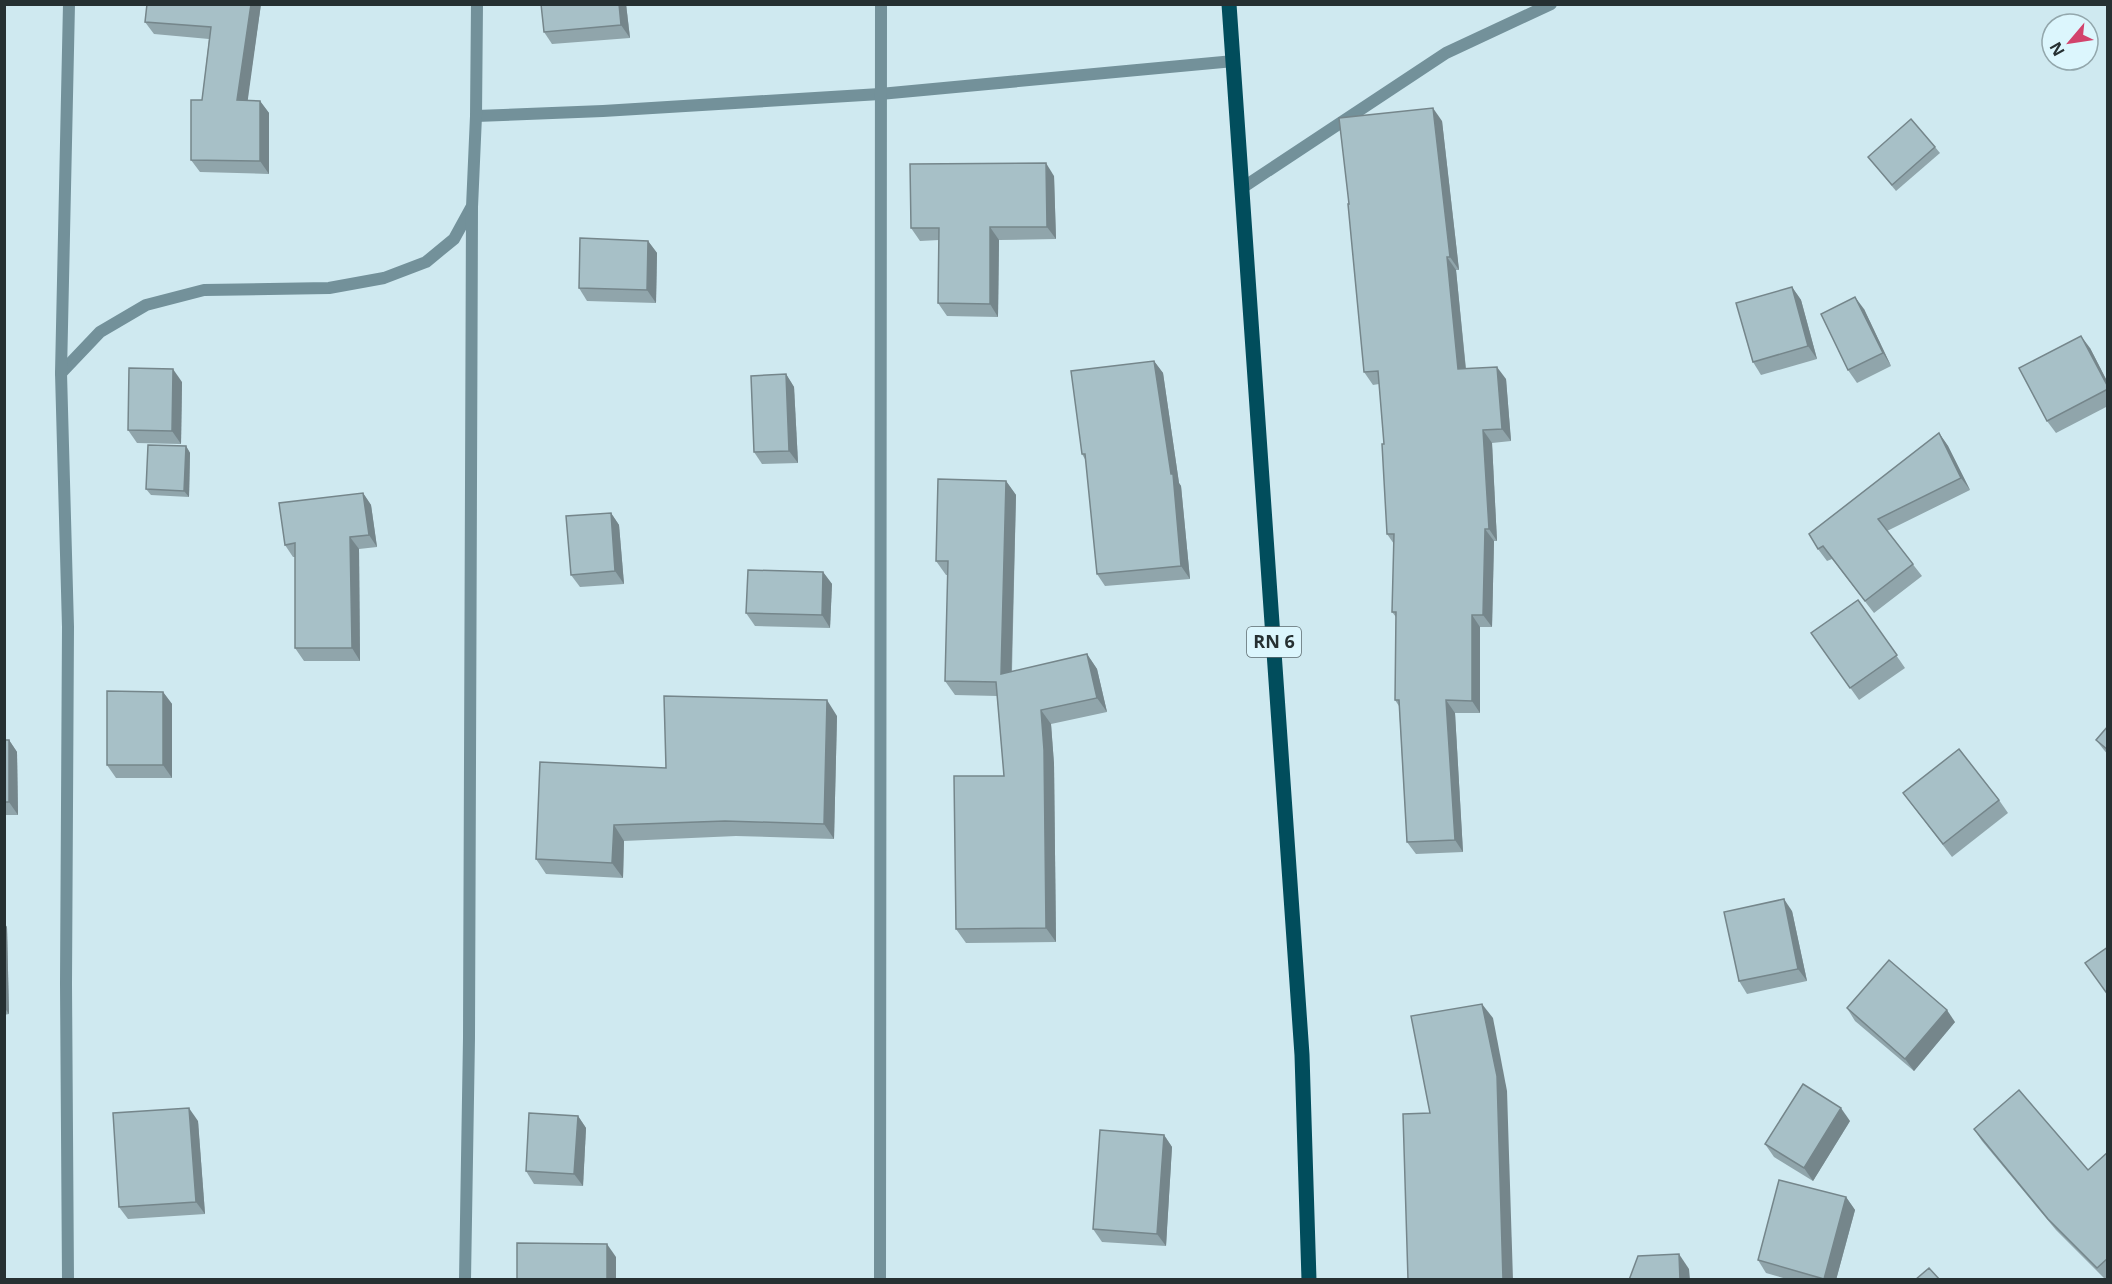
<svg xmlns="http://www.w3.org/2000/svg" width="2112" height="1284" viewBox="0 0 2112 1284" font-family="'Open Sans',sans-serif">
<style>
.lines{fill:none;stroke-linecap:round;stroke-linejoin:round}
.minor{stroke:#73919a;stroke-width:12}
.primary{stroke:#014d5c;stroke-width:15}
.wall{fill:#90a5ab}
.shaded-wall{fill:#75868b}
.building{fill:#a7c0c7;stroke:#75868b;stroke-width:1.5}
.labels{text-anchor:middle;stroke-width:4.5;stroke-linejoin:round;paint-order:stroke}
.shield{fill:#dcf6fd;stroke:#5d6b6f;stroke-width:1.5}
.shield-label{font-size:18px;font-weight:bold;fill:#263032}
</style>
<rect width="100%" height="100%" fill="#cfe9f0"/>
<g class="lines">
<!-- minor -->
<g class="minor">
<polyline points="476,116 603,111 880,94 1234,61"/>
<polyline points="1242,188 1446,53 1551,4"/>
<polyline points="61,373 100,332 146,305 204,290 329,288 384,278 426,262 454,239 471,208"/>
<polyline points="68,1280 66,984 68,627 61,373 69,4"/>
<polyline points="465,1280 469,1038 472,207 476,116 477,4"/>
<polyline points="880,1280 881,4"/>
</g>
<!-- primary -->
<polyline class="primary" points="1229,4 1302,1055 1309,1280"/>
</g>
<!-- wall -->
<g class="wall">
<polygon points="147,4 261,4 247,100 260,101 269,113 269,174 200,172 191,160 202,100 209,39 154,34 145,22"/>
<polygon points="541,4 626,4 630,38 552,44 544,32"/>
<polygon points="1442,121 1459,270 1456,270 1466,369 1506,379 1511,441 1492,443 1497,541 1494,541 1492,627 1480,627 1480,713 1455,713 1463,852 1416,854 1407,842 1399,706 1395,700 1396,617 1392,612 1394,544 1387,534 1384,444 1379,384 1373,385 1364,372 1349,204"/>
<polygon points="1935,147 1940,153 1896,191 1868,157"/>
<polygon points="1054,176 1056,239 999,240 998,317 947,316 938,303 939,240 920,241 911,228"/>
<polygon points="648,241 657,253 656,303 587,301 579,288"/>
<polygon points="1792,287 1801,300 1817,359 1761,375 1753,362"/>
<polygon points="1864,309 1891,366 1857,383 1848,370"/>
<polygon points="2090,348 2108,383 2108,406 2056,433 2047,421"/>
<polygon points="1154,361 1163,373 1179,483 1181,486 1190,579 1105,586 1097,574 1086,461 1082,454"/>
<polygon points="786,374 794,387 798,463 762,464 754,452"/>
<polygon points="182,382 181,444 137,443 128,430"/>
<polygon points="1939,433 1948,446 1970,490 1887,531 1922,576 1874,613 1832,559 1827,561 1818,549"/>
<polygon points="186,446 190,453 189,497 151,495 146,489"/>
<polygon points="1006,481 1016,495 1012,672 1087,654 1097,669 1107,712 1051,724 1054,764 1056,942 966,943 956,929 1004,776 997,696 955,695 945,681 948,575 946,575 936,561"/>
<polygon points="363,493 371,505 377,547 359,549 360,661 304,661 295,648 295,557 293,557 285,545"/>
<polygon points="611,513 619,525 624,584 580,587 571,575"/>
<polygon points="823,572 832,584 830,628 755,626 746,613"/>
<polygon points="1858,600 1905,668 1859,700 1811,633"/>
<polygon points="163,692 172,704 172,778 116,778 107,765"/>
<polygon points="837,716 834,839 736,836 624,841 623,878 546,874 536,859 666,768"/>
<polygon points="2108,726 2108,755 2096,740"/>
<polygon points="4,740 9,740 17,752 18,815 4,815"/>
<polygon points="1903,793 1999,800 2008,813 1952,857"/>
<polygon points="1792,911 1807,981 1747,994 1739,981"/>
<polygon points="4,923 7,927 9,1014 4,1015"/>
<polygon points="1847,1008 1955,1022 1914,1071 1855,1021"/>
<polygon points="578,1116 586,1128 583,1186 534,1184 526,1171"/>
<polygon points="198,1121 205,1214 128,1219 119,1207"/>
<polygon points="1850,1121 1813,1181 1774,1157 1765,1144"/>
<polygon points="1974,1129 2088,1170 2108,1152 2108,1278 2106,1280 2056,1230 1982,1141"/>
<polygon points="1164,1135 1172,1147 1166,1246 1102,1242 1093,1229"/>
<polygon points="1846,1197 1855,1210 1836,1280 1790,1280 1766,1273 1758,1260"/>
</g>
<!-- shaded-wall -->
<g class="shaded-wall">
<polygon points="251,4 261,4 246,113 237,100"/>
<polygon points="619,4 626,4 630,38 621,25"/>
<polygon points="260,101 269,113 269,174 260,161"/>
<polygon points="1433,108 1442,121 1459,270 1450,257"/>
<polygon points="1046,163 1054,176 1056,239 1047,227"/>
<polygon points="990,227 999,240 998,317 990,304"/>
<polygon points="648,241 657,253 656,303 647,290"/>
<polygon points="1447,257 1456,270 1467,382 1458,369"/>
<polygon points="1792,287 1801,300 1817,359 1808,346"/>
<polygon points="1855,297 1864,309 1891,366 1883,353"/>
<polygon points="2081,336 2090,348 2108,383 2108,387"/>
<polygon points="1154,361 1163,373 1179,483 1181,486 1190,579 1181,566 1171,474"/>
<polygon points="1497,367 1506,379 1511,441 1502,429"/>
<polygon points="173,369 182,382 181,444 172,431"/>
<polygon points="786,374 794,387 798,463 789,451"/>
<polygon points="1483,430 1492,443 1497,541 1489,529"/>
<polygon points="1939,433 1948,446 1970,490 1961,478"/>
<polygon points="186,446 190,453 189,497 184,491"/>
<polygon points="1006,481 1016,495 1011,688 1001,674"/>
<polygon points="363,493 371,505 377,547 369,535"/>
<polygon points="611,513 619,525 624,584 615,571"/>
<polygon points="1485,529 1494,541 1492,627 1483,615"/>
<polygon points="350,537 359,549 360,661 352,648"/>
<polygon points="823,572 832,584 830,628 822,615"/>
<polygon points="1472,615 1480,627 1480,713 1472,701"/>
<polygon points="1087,654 1097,669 1107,712 1097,698"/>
<polygon points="163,692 172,704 172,778 163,765"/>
<polygon points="827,700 837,716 834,839 824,824"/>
<polygon points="1446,700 1455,713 1463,852 1455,840"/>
<polygon points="1041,710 1051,724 1054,764 1056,942 1046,928"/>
<polygon points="9,740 17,752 18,815 9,802"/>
<polygon points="614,825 624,841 623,878 612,863"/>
<polygon points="1784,899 1792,911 1807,981 1798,969"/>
<polygon points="4,923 7,927 9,1014 4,1007"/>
<polygon points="1482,1004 1493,1018 1507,1091 1513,1280 1503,1280"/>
<polygon points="1947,1010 1955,1022 1914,1071 1905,1059"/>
<polygon points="189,1108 198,1121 205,1214 196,1202"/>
<polygon points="1841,1108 1850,1121 1813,1181 1804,1168"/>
<polygon points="578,1116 586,1128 583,1186 574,1174"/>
<polygon points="1164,1135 1172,1147 1166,1246 1157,1234"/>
<polygon points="1846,1197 1855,1210 1836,1280 1825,1280 1824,1279"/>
<polygon points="607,1244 616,1257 616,1280 607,1280"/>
<polygon points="1679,1254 1689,1269 1690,1280 1680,1280"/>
</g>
<!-- building -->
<g class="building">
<polygon points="147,4 251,4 237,100 260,101 260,161 191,160 191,100 202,100 211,27 145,22"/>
<polygon points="541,4 619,4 621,25 544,32"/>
<polygon points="1433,108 1450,257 1447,257 1458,369 1497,367 1502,429 1483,430 1489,529 1485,529 1483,615 1472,615 1472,701 1446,700 1455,840 1407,842 1399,700 1395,700 1396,612 1392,612 1394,534 1387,534 1382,444 1384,444 1378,371 1364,372 1348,204 1349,204 1339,118"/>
<polygon points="1911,119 1935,147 1892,185 1868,157"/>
<polygon points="1046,163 1047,227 990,227 990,304 938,303 939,228 911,228 910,164"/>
<polygon points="580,238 648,241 647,290 579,288"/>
<polygon points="1792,287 1808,346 1753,362 1736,303"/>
<polygon points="1855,297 1883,353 1848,370 1821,314"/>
<polygon points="2081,336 2108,387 2108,389 2047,421 2019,368"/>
<polygon points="1154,361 1171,474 1173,474 1181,566 1097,574 1085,454 1082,454 1071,371"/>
<polygon points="129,368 173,369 172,431 128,430"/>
<polygon points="786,374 789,451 754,452 751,376"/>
<polygon points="1939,433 1961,478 1878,519 1913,564 1865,601 1823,546 1818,549 1809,534"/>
<polygon points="148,445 186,446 184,491 146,489"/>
<polygon points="938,479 1006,481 1001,674 1087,654 1097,698 1041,710 1044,750 1046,928 956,929 954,776 1004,776 996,682 945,681 948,561 936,561"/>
<polygon points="363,493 369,535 350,537 352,648 295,648 295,543 285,545 279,503"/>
<polygon points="611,513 615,571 571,575 566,516"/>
<polygon points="748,570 823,572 822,615 746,613"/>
<polygon points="1858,600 1897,655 1850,688 1811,633"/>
<polygon points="107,691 163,692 163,765 107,765"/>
<polygon points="664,696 827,700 824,824 725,821 614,825 612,863 536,859 540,762 666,768"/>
<polygon points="2108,726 2108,750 2096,740"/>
<rect x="4" y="740" width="5" height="62"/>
<polygon points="1959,749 1999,800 1943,844 1903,793"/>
<polygon points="1784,899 1798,969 1739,981 1724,912"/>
<polygon points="2108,947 2108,995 2085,963"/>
<polygon points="1889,960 1947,1010 1905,1059 1847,1008"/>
<polygon points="1482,1004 1497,1076 1503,1280 1408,1280 1403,1114 1430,1113 1411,1016"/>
<polygon points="1803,1084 1841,1108 1804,1168 1765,1144"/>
<polygon points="2019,1090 2088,1170 2108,1152 2108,1258 2097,1268 2048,1219 1974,1129"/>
<polygon points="189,1108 196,1202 119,1207 113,1113"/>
<polygon points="529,1113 578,1116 574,1174 526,1171"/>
<polygon points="1100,1130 1164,1135 1157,1234 1093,1229"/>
<polygon points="1779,1180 1846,1197 1824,1279 1758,1260"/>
<polygon points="517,1243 607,1244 607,1280 517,1280"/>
<polygon points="1679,1254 1680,1280 1629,1280 1638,1256"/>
<polygon points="1929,1268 1940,1280 1915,1280"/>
</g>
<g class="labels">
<!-- shield labels -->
<rect class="shield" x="1247" y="627" width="54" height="30" rx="4.5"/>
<g class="shield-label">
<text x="1274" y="648">RN 6</text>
</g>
</g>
<!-- border -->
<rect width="2112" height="1284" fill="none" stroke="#263032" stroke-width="12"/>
<!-- north arrow -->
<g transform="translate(2070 42) rotate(241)"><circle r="28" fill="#dcf6fd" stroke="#93a7ac" stroke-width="1.5"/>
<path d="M0-4.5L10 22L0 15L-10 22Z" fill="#d2436c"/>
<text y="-9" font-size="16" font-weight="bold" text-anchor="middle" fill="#263032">N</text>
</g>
</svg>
